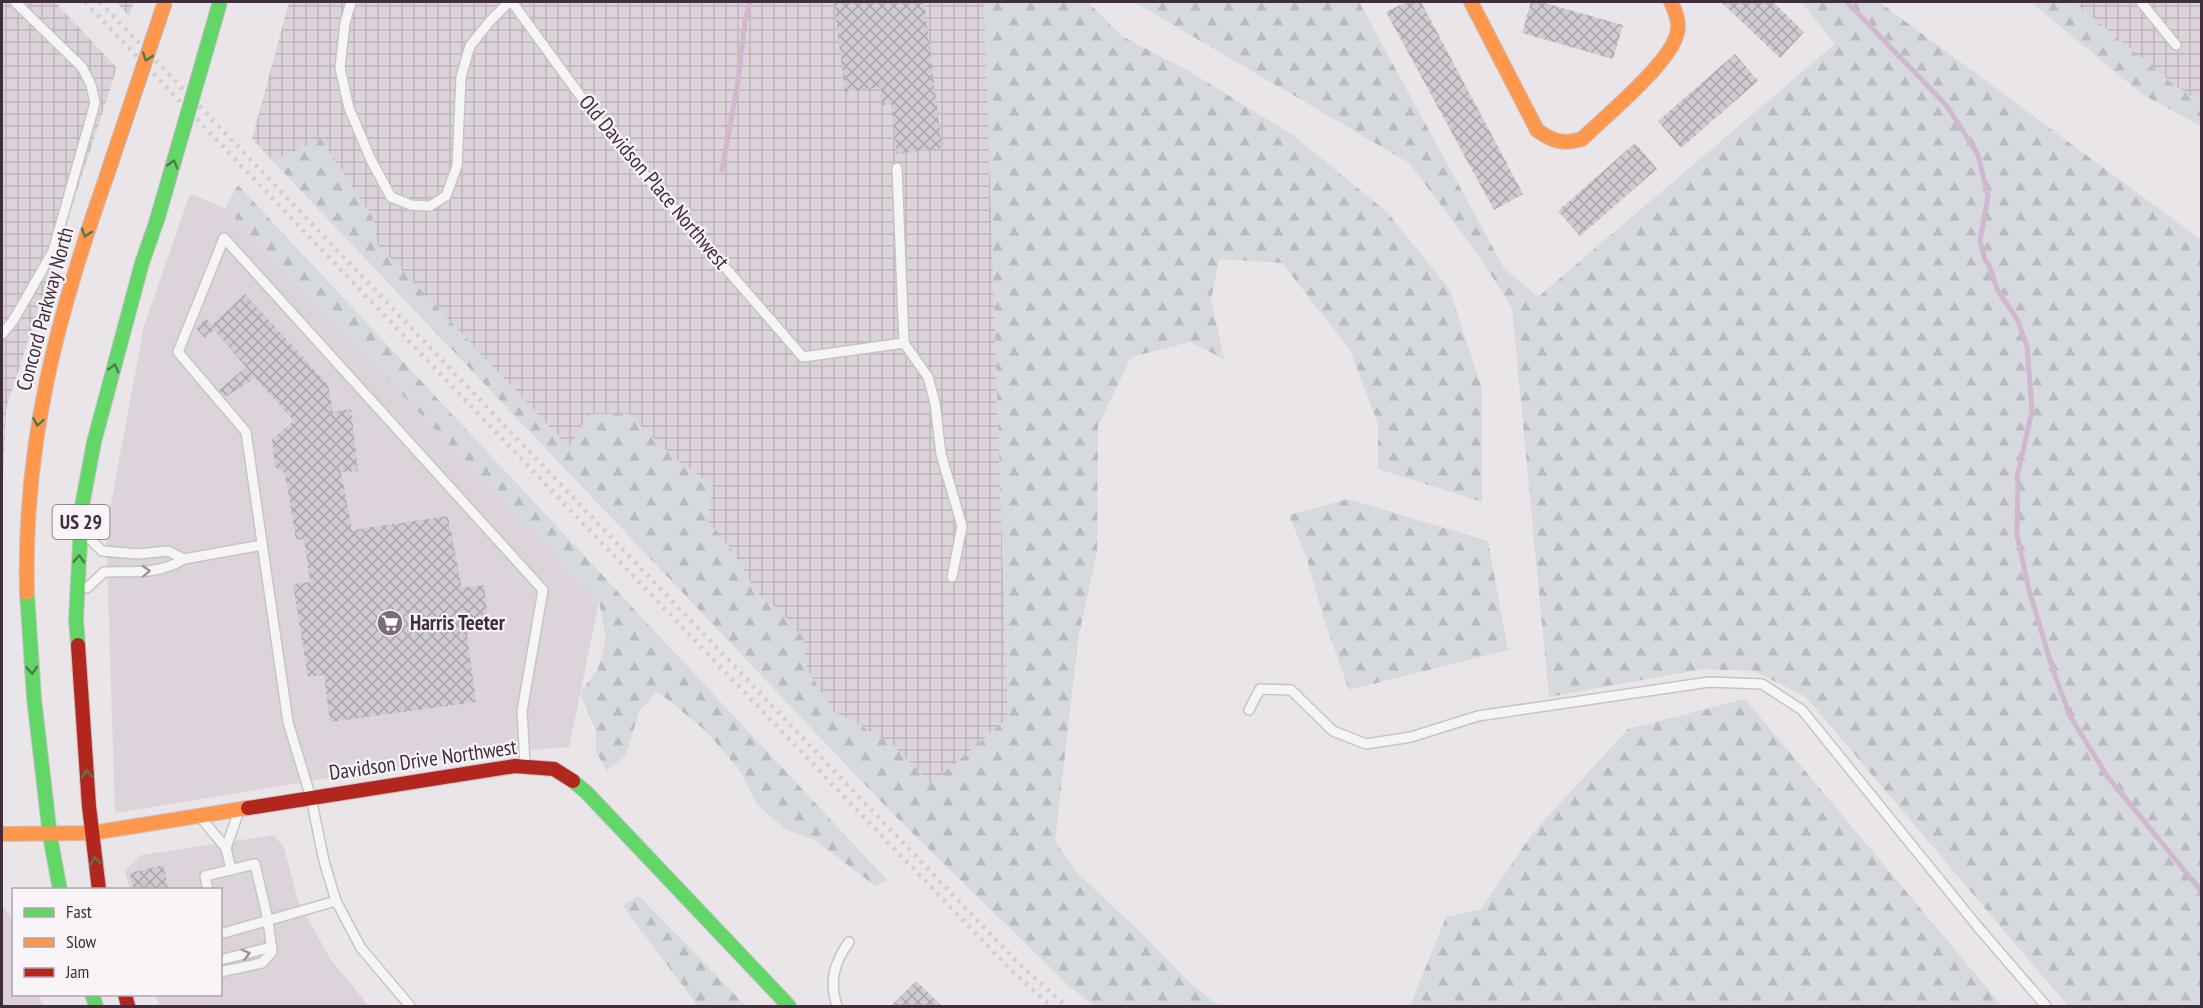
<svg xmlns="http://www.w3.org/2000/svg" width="2203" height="1008" viewBox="0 0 2203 1008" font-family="'PT Sans Narrow',sans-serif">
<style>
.built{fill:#dcd4da}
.industrial{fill:url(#industrial-grid)}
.forest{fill:url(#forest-firs)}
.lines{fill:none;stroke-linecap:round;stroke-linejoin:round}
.stream{stroke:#d1b7cf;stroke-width:5}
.building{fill:url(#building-cross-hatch)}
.lane-casing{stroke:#c8c3c7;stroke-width:12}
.fast-casing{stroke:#c8c3c7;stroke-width:16}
.slow-casing{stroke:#c8c3c7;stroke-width:16}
.jam-casing{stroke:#c8c3c7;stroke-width:16}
.lane{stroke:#f6f5f6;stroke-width:9}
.fast{stroke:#63d668;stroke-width:14}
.slow{stroke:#ff974d;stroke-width:14}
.jam{stroke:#b3261e;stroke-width:14}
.rail{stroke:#d1ced1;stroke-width:4.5;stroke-dasharray:3 6;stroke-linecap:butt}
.fast-bridge-casing{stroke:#beb8bd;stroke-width:16;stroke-linecap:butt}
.slow-bridge-casing{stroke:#beb8bd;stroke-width:16;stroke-linecap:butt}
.fast-bridge{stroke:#63d668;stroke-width:14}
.slow-bridge{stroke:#ff974d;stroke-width:14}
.oneway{stroke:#507950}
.oneway2{stroke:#9c919a}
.labels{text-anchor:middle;stroke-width:4.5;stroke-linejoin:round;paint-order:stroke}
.shield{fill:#f8f4f7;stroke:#786975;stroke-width:1.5}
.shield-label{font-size:20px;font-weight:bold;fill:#412d3d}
.street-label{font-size:21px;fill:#412d3d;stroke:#f8f4f7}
.poi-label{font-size:21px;font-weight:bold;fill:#412d3d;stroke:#f8f4f7;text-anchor:start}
</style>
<defs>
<pattern id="industrial-grid" width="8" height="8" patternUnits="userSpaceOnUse" patternTransform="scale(1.5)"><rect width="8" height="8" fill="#dcd4da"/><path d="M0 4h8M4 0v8" fill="none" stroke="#beb6bc"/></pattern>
<pattern id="forest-firs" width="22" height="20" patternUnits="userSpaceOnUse" patternTransform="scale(1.5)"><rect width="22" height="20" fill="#d6d9dd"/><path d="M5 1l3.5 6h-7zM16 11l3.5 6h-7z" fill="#b9bbbf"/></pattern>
<pattern id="building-cross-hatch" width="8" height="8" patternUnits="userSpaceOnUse" patternTransform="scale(1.5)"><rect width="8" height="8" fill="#d0cbd0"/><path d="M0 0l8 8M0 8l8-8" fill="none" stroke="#aaa5aa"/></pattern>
</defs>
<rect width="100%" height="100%" fill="#eae5e9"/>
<!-- built -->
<g class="built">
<polygon points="190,194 225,208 599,602 569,747 471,755 115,813 106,530 144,326"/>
<polygon points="274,835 284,848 298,901 331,960 369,1006 159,1006 156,995 220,994 220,890 130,889 125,871 141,855"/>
<polygon points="2,906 13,918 14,994 39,995 43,1006 2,1006"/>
</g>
<!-- industrial -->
<g class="industrial">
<polygon points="2,2 55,2 117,68 6,409 2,504"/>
<polygon points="116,2 134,2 129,16"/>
<polygon points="289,2 984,2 1008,718 895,816 252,139"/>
<polygon points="2074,2 2201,2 2201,102 2175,86"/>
</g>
<!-- forest -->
<g class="forest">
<polygon points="984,2 1088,2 1122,36 1192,73 1294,136 1387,212 1450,290 1482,389 1482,502 1378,469 1378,424 1350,350 1282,263 1219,259 1211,300 1224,359 1190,342 1131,357 1098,426 1097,551 1078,640 1055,842 1077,873 1136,928 1192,985 1220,1006 1094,1006 1070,987 895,816 273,161 321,139 372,216 378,245 569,447 589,414 629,414 671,455 713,486 708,521 733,551 756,592 778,609 803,637 807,669 834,712 855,722 894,746 931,784 1008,718"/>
<polygon points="1134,2 1359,2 1504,268 1538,297 1835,44 1801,2 1879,2 2201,240 2201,1006 2068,1006 1806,697 1754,671 1703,669 1549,697 1512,308 1480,257 1409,163"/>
<polygon points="2031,2 2074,2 2175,86 2201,102 2201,126 2143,95"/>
<polygon points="238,185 888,881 875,886 815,840 785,829 757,804 741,772 707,732 666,698 656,692 639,712 626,755 607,771 596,752 596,731 580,693 598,669 606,638 599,602 225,208"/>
<polygon points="1348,499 1488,541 1508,650 1349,690 1323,616 1307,559 1289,515"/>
<polygon points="1745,699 2002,1006 1410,1006 1446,917 1481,909 1532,834 1628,729"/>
<polygon points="639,896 746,1006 698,1006 623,906"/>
</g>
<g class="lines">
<!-- stream -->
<g class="stream">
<polyline points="1847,2 1947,106 1978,155 1988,196 1980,241 1985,260 1989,265 1998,291 2017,319 2027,346 2032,411 2017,477 2018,482 2017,535 2029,590 2053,670 2070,716 2107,776 2202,892"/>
<polyline points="722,170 738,81 745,21 750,2"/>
</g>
</g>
<!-- building -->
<g class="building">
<polygon points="834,2 924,2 942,148 897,154 891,104 883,105 881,87 845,92"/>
<polygon points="1406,2 1421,2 1523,194 1494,210 1386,12"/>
<polygon points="1531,2 1541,2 1623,25 1613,59 1522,33"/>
<polygon points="1721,2 1773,2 1804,32 1780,58"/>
<polygon points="1735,54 1758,81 1681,148 1658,121"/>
<polygon points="1635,143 1657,169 1580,236 1558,211"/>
<polygon points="245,294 328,385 333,412 351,409 358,471 341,472 352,530 448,516 462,588 484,585 488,618 467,635 476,702 330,722 324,675 308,677 293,584 310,582 304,539 296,540 285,473 275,467 272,439 294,421 255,378 225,397 219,390 246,367 214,330 205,338 196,328 206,318 212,325"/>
<polygon points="163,865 169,890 134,890 130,873"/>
<polygon points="916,981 942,1006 891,1006"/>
</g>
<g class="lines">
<defs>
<g id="lane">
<polyline points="351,2 345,23 340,68 349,108 371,160 391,197 411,205 430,206 446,196 457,166 461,77 470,46 490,21 509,2"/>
<polyline points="512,2 603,127 803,357 904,343 928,377 935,403 941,454 962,526 952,577"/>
<polyline points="2141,2 2176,45"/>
<polyline points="897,168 904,343"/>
<polyline points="2,334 13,321 53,251 95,103 91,85 82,67 15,2"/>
<polyline points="184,559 262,545"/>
<path d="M 87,588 L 104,572 C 132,571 159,575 184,559 L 168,551 L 138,554 L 102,551 L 89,538"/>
<polyline points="1249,710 1260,689 1291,690 1333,731 1366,744 1411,737 1478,716 1709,682 1762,684 1802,710 1978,927 2046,1006"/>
<polyline points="201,818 226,848 231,870"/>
<polyline points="226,848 239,811"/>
<polyline points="208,890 205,876 255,864 268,920 272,952 262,963 220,972"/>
<polyline points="220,934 336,901"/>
<polyline points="220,960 272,947"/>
<polyline points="410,1006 361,948 336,901 324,861 311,798 288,722 246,432 178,352 224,238 543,590 522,711 525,764"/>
<path d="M 837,1006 C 829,981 834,963 849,942"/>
</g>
<g id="fast">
<polyline points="27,593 34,698 50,836 60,890"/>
<polyline points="78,645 76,619 82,506 94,442 142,263 157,220"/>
<polyline points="573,781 587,793 789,1006"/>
<polyline points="92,994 96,1006"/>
</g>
<g id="slow">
<path d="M 1471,2 L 1537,130 C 1552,141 1563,145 1582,139 C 1606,116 1666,66 1676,37 C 1681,25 1676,13 1671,2"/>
<path d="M 27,593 C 23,444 57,317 106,178"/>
<polyline points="2,834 92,833 248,808"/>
</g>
<g id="jam">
<polyline points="78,645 89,806 99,890"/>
<polyline points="248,808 515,766 554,769 573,781"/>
<polyline points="125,994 128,1006"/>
</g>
</defs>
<!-- lane casing -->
<use href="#lane" class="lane-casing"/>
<!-- fast casing -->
<use href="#fast" class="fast-casing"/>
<!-- slow casing -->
<use href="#slow" class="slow-casing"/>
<!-- jam casing -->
<use href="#jam" class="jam-casing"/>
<!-- lane -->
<use href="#lane" class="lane"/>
<!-- fast -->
<use href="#fast" class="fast"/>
<!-- slow -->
<use href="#slow" class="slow"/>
<!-- jam -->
<use href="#jam" class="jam"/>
<!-- rail -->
<g class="rail">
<polyline points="85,2 855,808 1011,970 1051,1006"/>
<polyline points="100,2 863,801 1018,963 1066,1006"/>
</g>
<defs>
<polyline id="fast-bridge" points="157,220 220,2"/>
<polyline id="slow-bridge" points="106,178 165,2"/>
</defs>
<!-- fast-bridge casing -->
<use href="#fast-bridge" class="fast-bridge-casing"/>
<!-- slow-bridge casing -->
<use href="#slow-bridge" class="slow-bridge-casing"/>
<!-- fast-bridge -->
<use href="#fast-bridge" class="fast-bridge"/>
<!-- slow-bridge -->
<use href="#slow-bridge" class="slow-bridge"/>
</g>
<!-- one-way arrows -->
<defs><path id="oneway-chevron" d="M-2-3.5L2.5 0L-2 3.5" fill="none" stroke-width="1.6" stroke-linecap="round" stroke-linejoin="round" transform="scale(1.5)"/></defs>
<g class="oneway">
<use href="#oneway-chevron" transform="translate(147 57) rotate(109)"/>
<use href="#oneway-chevron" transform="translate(173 164) rotate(-74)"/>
<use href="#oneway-chevron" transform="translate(86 233) rotate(108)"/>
<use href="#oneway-chevron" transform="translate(114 368) rotate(-75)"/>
<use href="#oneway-chevron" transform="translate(38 422) rotate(100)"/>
<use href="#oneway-chevron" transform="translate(79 559) rotate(-87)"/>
<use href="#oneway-chevron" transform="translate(32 670) rotate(86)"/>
<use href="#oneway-chevron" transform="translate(87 774) rotate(-94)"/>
<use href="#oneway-chevron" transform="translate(95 861) rotate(-97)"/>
</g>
<g class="oneway2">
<use href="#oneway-chevron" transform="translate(146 571) rotate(-3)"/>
<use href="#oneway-chevron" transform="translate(246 954) rotate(-15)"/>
</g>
<!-- icons -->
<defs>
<symbol id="supermarket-disc" viewBox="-11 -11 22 22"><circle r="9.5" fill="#7c6d79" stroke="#f8f4f7"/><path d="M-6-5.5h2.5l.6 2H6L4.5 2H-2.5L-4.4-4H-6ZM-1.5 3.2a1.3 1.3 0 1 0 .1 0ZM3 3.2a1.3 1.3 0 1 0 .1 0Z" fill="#fff"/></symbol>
</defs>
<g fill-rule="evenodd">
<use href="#supermarket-disc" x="375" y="608" width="30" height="30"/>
</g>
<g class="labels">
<!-- shield labels -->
<rect class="shield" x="52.5" y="505" width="57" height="34" rx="4.5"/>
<g class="shield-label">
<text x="81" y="529">US 29</text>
</g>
<!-- street labels -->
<g class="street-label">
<text transform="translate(654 182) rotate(50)" y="7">Old Davidson Place Northwest</text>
<text transform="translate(45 309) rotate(-75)" y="7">Concord Parkway North</text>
<text transform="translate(423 760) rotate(-8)" y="7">Davidson Drive Northwest</text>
</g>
<!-- poi labels -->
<g class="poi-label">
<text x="410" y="630">Harris Teeter</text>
</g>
</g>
<!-- border -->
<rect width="2203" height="1008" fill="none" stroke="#412d3d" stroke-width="6"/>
<!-- legend -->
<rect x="12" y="888" width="210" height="108" fill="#f8f4f7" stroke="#afa4ad" stroke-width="1.5"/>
<rect x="24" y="908" width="30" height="9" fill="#63d668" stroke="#afa4ad" stroke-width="1.5"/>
<text x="66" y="918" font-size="18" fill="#412d3d">Fast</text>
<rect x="24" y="938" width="30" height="9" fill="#ff974d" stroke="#afa4ad" stroke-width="1.5"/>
<text x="66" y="948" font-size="18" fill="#412d3d">Slow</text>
<rect x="24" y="968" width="30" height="9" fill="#b3261e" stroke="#afa4ad" stroke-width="1.5"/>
<text x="66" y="978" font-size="18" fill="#412d3d">Jam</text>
</svg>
